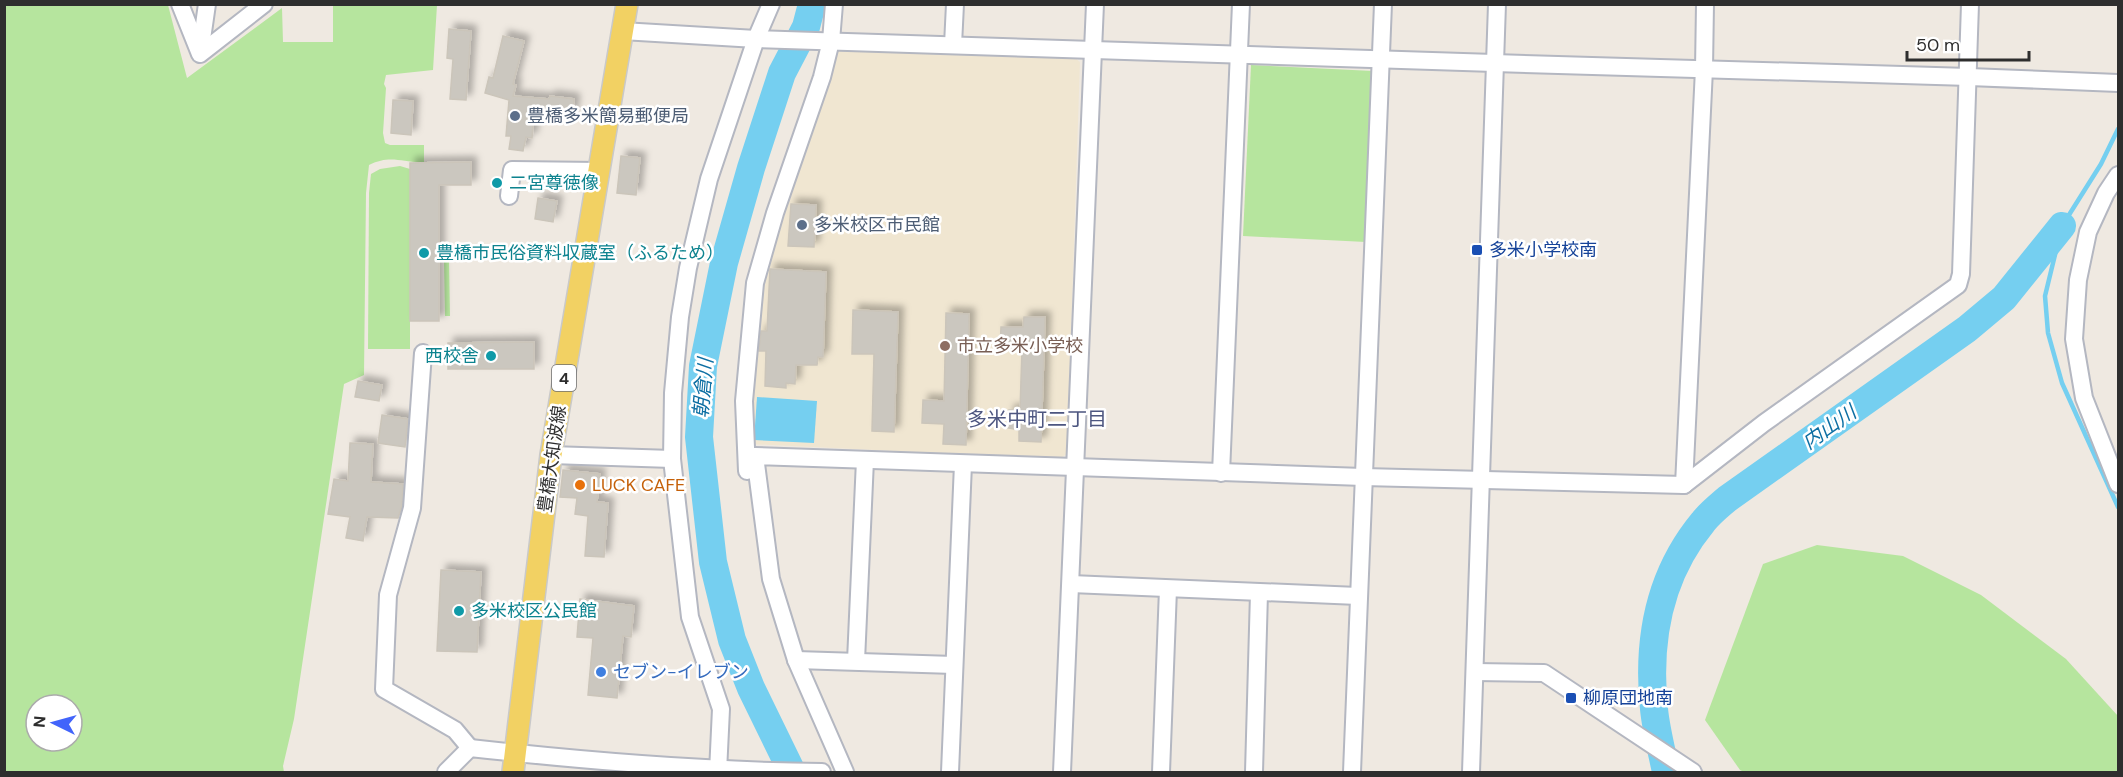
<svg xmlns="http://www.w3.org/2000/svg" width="2123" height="777" viewBox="0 0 2123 777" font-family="'DM Sans','Noto Sans JP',sans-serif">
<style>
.education{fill:#f0e6d1}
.green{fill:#b6e59e;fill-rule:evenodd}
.water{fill:#75cff0}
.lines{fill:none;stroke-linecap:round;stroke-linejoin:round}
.stream{stroke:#75cff0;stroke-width:4.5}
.river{stroke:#75cff0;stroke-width:28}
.building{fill:#cbc7bf;stroke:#cbc5ba;stroke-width:1.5;filter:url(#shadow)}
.minor-casing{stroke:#b4b7c1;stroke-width:20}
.major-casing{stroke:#c9c9c9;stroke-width:24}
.minor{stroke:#fff;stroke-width:16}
.major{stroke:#f2d163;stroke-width:21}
.service-dot{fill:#5c6f8a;stroke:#fff;stroke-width:2}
.culture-dot{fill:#0f9aa8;stroke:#fff;stroke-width:2}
.transit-dot{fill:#1a4fb4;stroke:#fff;stroke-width:2}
.education-dot{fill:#8d6e63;stroke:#fff;stroke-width:2}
.food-dot{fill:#e8710a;stroke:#fff;stroke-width:2}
.shop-dot{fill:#3f7fe0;stroke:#fff;stroke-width:2}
.labels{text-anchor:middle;stroke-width:5;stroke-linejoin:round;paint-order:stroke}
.shield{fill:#fff;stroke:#6d6d6d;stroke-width:1.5}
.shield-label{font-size:16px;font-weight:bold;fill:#2e2e2e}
.service-label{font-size:18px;fill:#4e5e75;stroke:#fff;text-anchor:start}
.culture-label{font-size:18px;fill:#0d838f;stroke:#fff;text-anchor:start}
.transit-label{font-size:18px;fill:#164399;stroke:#fff;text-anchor:start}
.education-label{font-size:18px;fill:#785e54;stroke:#fff;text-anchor:start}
.street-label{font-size:18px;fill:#2e2e2e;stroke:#fff}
.food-label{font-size:18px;fill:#c56008;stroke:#fff;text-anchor:start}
.shop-label{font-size:18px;fill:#366cbe;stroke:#fff;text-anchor:start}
.water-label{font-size:20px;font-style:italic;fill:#0d6fa3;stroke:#fff}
.neighbourhood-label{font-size:20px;fill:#4d5680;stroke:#fff}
</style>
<defs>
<filter id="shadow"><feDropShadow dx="5.5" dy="-5.5" stdDeviation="3" flood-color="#0004"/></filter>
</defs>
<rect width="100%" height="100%" fill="#efe9e1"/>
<!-- education -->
<polygon class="education" points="837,49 1075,58 1080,62 1067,454 1059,459 751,444 747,399 758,284"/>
<!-- green -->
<g class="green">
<path d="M 5,4 L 168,5 L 187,78 L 282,8 L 283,42 L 333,42 L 333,5 L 437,5 L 433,70 L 386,75 L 384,84 L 386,88 L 383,133 L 385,143 L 390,145 L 424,145 L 424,162 C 402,163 391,154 369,165 L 366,193 L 364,375 L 344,384 L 294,719 L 283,766 L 284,772 L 5,772 ZM 36,705 L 72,705 L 72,741 L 36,741 Z"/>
<polygon points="1251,65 1373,71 1366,242 1243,236"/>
<polygon points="400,166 410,169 410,349 368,349 369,193 371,174 380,169"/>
<polygon points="449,260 450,316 445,316 444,261"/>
<polygon points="1817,545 1903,556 1981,595 2066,659 2118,716 2118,772 1744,772 1740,770 1705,720 1763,564"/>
</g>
<!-- water -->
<polygon class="water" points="757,397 817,401 814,443 754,440"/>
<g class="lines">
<!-- stream -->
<polyline class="stream" points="2118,129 2101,164 2062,226 2045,296 2048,333 2062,383 2118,507"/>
<!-- river -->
<g class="river">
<polyline points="792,772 751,688 732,640 713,562 699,437 703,366 724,263 751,168 782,73 806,27 812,4"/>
<path d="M 1666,772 C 1662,752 1656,730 1654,709 C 1647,641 1659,575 1703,522 C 1710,513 1719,506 1727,499 L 1967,329 L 2004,298 L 2062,226"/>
</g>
</g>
<!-- building -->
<g class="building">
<polygon points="449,29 471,31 466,100 450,99 453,59 447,58"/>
<polygon points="503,36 524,41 513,84 516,85 513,96 549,99 550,96 574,99 573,114 540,111 540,112 534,112 532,138 526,137 523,151 509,149 511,136 506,136 509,100 485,93 489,77 493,78"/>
<polygon points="393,100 413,101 411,135 391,133"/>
<polygon points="621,156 640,158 636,195 617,193"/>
<polygon points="471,162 471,185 439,185 439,321 410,321 410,163"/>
<polygon points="538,198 557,201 553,222 535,219"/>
<polygon points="791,204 816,205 814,247 788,246"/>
<polygon points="770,269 826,272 823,357 818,357 817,365 796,365 795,384 786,383 786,388 765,386 766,351 759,351 761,331 767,331"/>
<polygon points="853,310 898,312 894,432 872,431 874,354 852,354"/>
<polygon points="946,313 969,314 966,445 943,444 944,424 922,423 923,400 944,401"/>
<polygon points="1024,317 1045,317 1041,442 1019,441 1019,430 1008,428 1009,410 1020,410 1022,349 1000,348 1001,327 1023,327"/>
<polygon points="534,342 534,369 448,369 448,343"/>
<polygon points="358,381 382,385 379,401 355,397"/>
<polygon points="382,415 408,419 405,447 378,443"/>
<polygon points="350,443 373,444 371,482 403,484 402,506 398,518 367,517 363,541 346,538 350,517 328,514 334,479 348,481"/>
<polygon points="563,470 600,474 597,502 608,503 604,557 585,556 588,516 575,514 577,498 560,497"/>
<polygon points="441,570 481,572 477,652 437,651"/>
<polygon points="580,599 634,606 631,637 623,636 617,698 588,695 593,638 577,637"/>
</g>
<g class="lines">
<defs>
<g id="minor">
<polyline points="180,4 200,54 264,4"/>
<polyline points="622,31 756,39 1494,63 1969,77 2118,83"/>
<polyline points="953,45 955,4"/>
<polyline points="200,53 207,4"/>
<polyline points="2118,175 2106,193 2088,232 2078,280 2074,339 2084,398 2118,484"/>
<polyline points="509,196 512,170 599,171"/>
<polyline points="423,353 412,508 388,595 384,689 455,730 470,748"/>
<polyline points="551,455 672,459"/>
<polyline points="747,471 744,401 755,283 775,213 822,77 831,41 834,4"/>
<polyline points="1221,473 1241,4"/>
<polyline points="1684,485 1704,69 1705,4"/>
<polyline points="1071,584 1358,596"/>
<polyline points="796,660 954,665"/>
<polyline points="856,661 865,460"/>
<polyline points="1475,672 1544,673 1693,772"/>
<path d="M 446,772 L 470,748 C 587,761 705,771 822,772"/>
<polyline points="718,772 721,709 690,617 672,459 673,393 680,317 688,268 709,179 756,39 771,4"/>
<polyline points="845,772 796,660 771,579 755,456 1363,477 1684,485 1764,423 1958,285 1961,274 1970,4"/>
<polyline points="950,772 963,464"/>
<polyline points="1062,772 1095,4"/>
<polyline points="1161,772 1168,589"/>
<polyline points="1254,772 1259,593"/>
<polyline points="1352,772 1383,4"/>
<polyline points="1471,772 1497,4"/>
</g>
<polyline id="major" points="513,772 551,455 627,4"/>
</defs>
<!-- minor casing -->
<use href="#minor" class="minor-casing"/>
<!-- major casing -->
<use href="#major" class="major-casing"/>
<!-- minor -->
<use href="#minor" class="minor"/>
<!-- major -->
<use href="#major" class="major"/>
</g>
<!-- markers -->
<g class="service-dot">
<circle cx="515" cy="116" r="6"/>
<circle cx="802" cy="225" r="6"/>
</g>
<g class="culture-dot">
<circle cx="497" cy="183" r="6"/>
<circle cx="424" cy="253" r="6"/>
<circle cx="491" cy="356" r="6"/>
<circle cx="459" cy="611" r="6"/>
</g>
<g class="transit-dot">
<rect x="1471" y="244" width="12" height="12" rx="3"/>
<rect x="1565" y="692" width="12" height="12" rx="3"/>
</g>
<circle class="education-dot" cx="945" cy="346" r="6"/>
<circle class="food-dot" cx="580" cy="485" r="6"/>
<circle class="shop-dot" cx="601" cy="672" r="6"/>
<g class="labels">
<!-- shield labels -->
<rect class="shield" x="552" y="365" width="24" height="26" rx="4.5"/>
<g class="shield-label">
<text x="564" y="384">4</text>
</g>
<!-- service labels -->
<g class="service-label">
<text x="527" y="122">豊橋多米簡易郵便局</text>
<text x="814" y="231">多米校区市民館</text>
</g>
<!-- culture labels -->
<g class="culture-label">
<text x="509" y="189">二宮尊徳像</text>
<text x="436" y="259">豊橋市民俗資料収蔵室（ふるため）</text>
<text x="479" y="362" text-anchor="end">西校舎</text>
<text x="471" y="617">多米校区公民館</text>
</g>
<!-- transit labels -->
<g class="transit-label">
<text x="1489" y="256">多米小学校南</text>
<text x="1583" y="704">柳原団地南</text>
</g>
<!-- education labels -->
<g class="education-label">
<text x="957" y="352">市立多米小学校</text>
</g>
<!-- street labels -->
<g class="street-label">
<text transform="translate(552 459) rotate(-82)" y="6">豊橋大知波線</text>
</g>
<!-- food labels -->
<g class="food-label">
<text x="592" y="491">LUCK CAFE</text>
</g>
<!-- shop labels -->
<g class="shop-label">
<text x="613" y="678">セブン-イレブン</text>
</g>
<!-- water labels -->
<g class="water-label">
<text transform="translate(703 388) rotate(-85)" y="7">朝倉川</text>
<text transform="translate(1829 427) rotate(-35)" y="7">内山川</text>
</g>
<!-- neighbourhood labels -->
<g class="neighbourhood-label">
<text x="1037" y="426">多米中町二丁目</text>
</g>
</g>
<!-- border -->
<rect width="2123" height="777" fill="none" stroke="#2e2e2e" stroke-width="12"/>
<!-- north arrow -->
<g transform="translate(54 723) rotate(275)"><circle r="28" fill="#ffffff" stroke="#ababab" stroke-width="1.5"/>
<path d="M0-4.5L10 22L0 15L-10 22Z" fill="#4264fb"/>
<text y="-9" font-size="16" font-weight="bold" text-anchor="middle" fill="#2e2e2e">N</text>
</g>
<!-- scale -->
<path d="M1907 51v9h122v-9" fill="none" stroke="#2e2e2e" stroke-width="3"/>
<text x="1916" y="51" font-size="18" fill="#2e2e2e" stroke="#ffffff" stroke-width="4.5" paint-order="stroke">50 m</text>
</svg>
